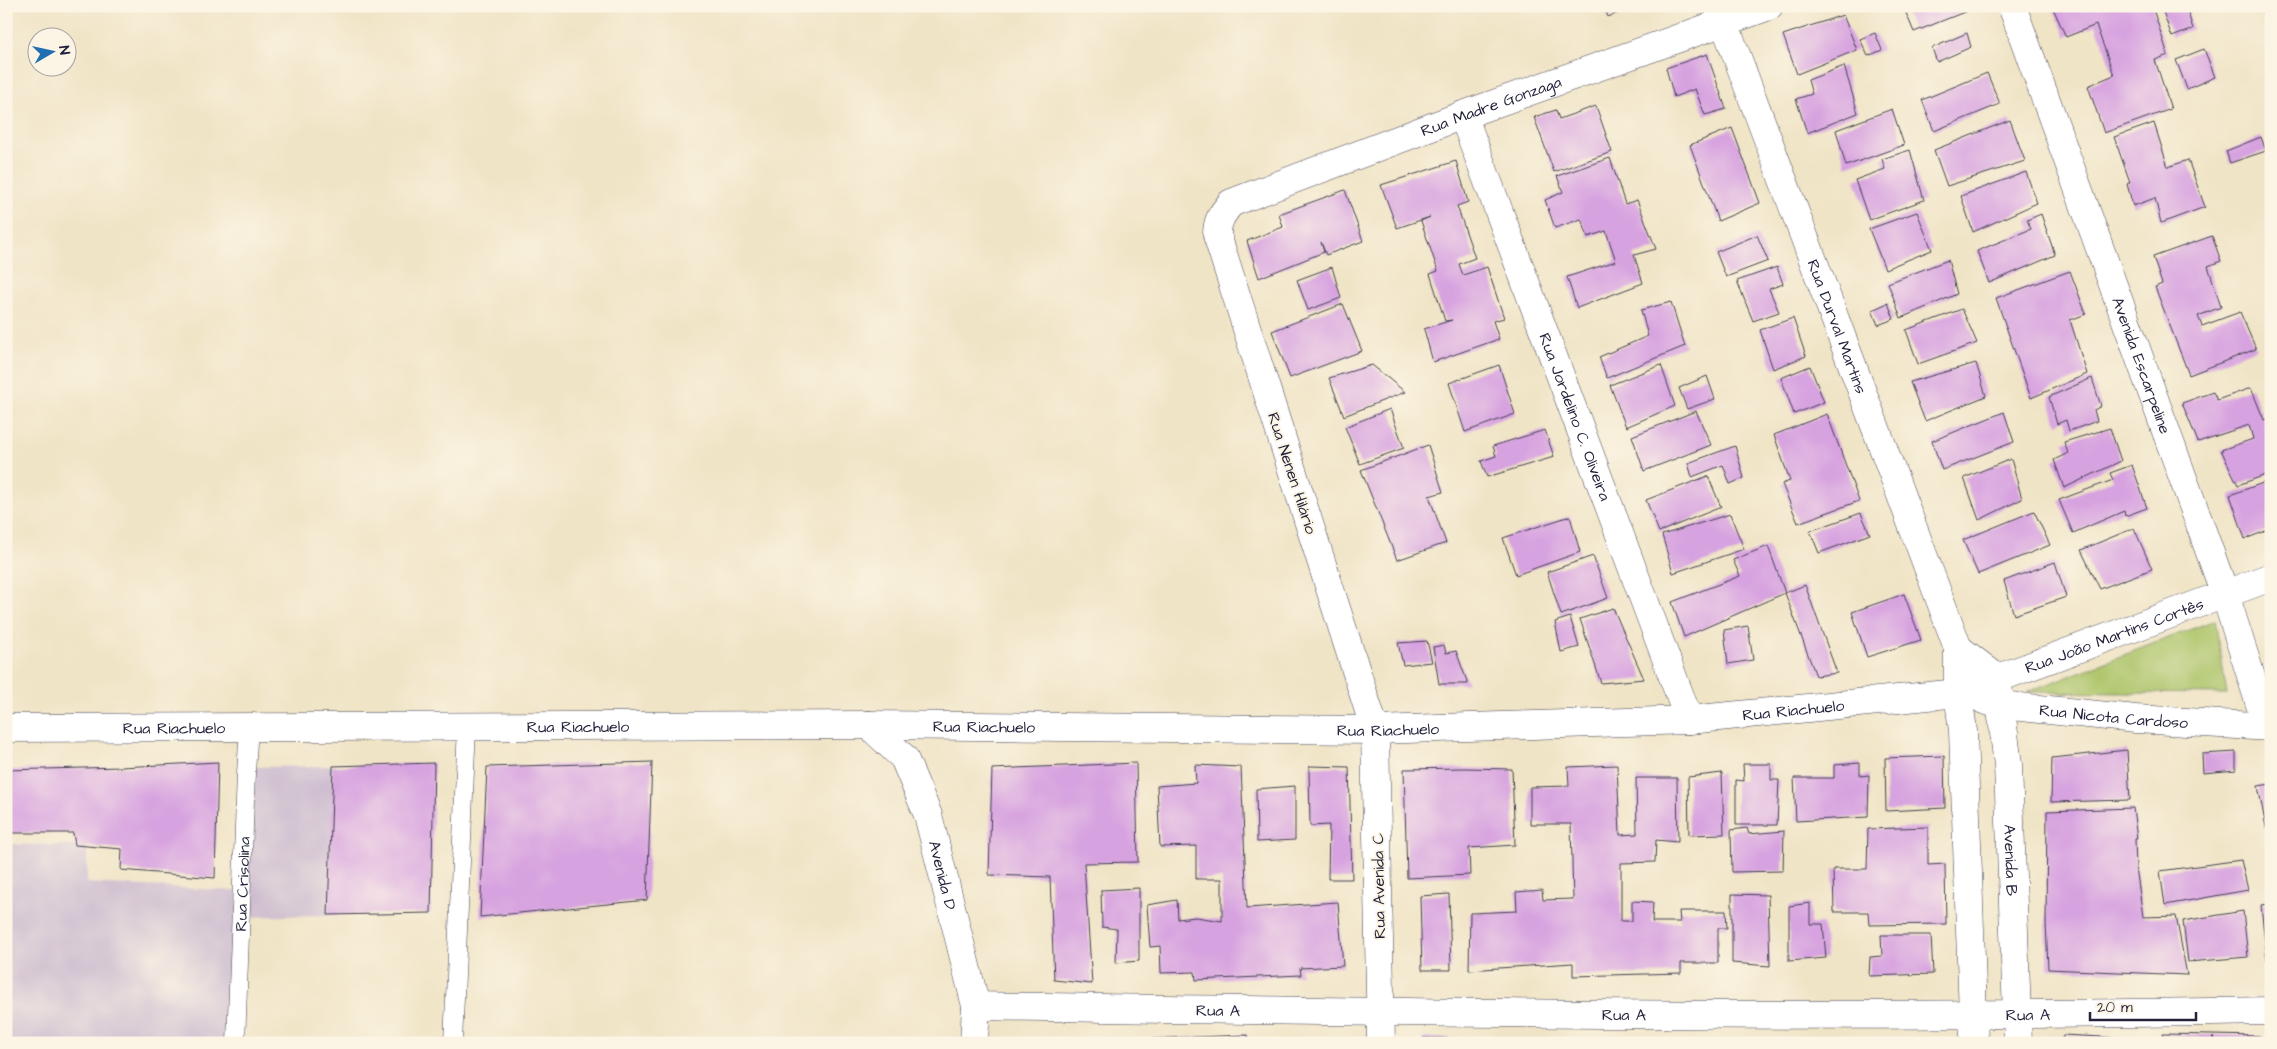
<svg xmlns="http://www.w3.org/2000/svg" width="2277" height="1049" viewBox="0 0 2277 1049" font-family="'Architects Daughter',sans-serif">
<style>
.industrial{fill:#cebed0}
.green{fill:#adc56b;stroke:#687453}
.building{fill:#d7a2e0}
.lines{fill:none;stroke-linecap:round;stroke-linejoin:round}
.service-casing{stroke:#413f50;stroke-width:19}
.minor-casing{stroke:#413f50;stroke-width:29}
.tertiary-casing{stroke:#413f50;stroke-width:29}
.service{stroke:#fff;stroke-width:18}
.minor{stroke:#fff;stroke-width:28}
.tertiary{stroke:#fff;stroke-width:28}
.labels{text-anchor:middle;stroke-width:4;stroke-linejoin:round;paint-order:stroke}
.street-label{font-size:16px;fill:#22223b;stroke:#fcf5e5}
</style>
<rect width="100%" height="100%" fill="#fcf5e5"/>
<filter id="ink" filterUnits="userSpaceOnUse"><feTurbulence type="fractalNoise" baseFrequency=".02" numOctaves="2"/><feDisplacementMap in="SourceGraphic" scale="10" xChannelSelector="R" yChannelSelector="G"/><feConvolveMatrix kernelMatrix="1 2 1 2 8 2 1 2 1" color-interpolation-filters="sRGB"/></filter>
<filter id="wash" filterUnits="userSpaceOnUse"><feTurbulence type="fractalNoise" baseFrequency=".0096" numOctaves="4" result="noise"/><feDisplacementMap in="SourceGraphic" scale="20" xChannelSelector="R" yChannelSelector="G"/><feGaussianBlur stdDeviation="1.12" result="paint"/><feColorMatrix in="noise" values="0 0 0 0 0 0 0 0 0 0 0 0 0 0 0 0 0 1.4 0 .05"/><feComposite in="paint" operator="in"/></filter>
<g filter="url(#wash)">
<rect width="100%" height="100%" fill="#f0e4c6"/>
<!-- industrial -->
<g class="industrial">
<polygon points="333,766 328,915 245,917 248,767"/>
<polygon points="6,844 87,846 87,883 238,891 232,1043 6,1043"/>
</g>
<!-- green -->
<polygon class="green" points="2215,620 2227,694 2027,692"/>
<g id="blocks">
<!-- building -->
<g class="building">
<polygon points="1604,6 1636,6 1608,17"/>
<polygon points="1903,6 1966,6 1967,11 1914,32"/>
<polygon points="2052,6 2152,6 2168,55 2155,60 2171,109 2104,133 2088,86 2114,75 2096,25 2066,37"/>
<polygon points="2161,6 2186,6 2193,29 2172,37"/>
<polygon points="2261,6 2271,6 2271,12 2263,14"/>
<polygon points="1843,15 1857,50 1797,74 1783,35"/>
<polygon points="1875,33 1882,50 1868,56 1860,39"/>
<polygon points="1967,33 1971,47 1937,62 1932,48"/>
<polygon points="2204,49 2215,77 2187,89 2176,60"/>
<polygon points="1707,54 1726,109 1705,115 1695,89 1674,97 1666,68"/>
<polygon points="1844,66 1858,113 1807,133 1796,99 1812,94 1808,80"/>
<polygon points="1987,73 2000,104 1934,131 1922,100"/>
<polygon points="1596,106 1612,152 1554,172 1534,117 1556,110 1559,119"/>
<polygon points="1892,109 1904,145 1846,166 1836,130"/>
<polygon points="2010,120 2025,161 1947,186 1934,150"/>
<polygon points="2154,123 2168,167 2188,160 2205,207 2161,223 2155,198 2133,206 2127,184 2130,182 2114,137"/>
<polygon points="1732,128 1760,203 1718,221 1690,145"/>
<polygon points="2261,137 2266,151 2230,163 2226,151"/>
<polygon points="1910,150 1924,200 1869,220 1855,180 1885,169 1882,159"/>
<polygon points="1610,158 1625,204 1637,200 1656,249 1634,255 1643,283 1577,308 1567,277 1616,261 1606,231 1588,237 1581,219 1555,228 1545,200 1563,192 1557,176"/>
<polygon points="1456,161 1468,202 1457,206 1475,258 1459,264 1463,275 1487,267 1504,318 1493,321 1499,339 1433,362 1424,329 1452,320 1445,321 1430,274 1438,271 1421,221 1430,217 1397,228 1381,185"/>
<polygon points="2026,172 2037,203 1973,232 1961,196"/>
<polygon points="1345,190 1363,241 1326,255 1321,242 1324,252 1259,278 1247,241 1283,227 1279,214"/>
<polygon points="1917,212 1932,250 1885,269 1869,229"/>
<polygon points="2041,214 2055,255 1989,283 1977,251 2031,229 2027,220"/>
<polygon points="1757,235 1768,261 1726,277 1716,252"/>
<polygon points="2212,236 2221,261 2208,266 2221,307 2198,316 2202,326 2240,312 2256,349 2189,375 2155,287 2162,284 2153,257"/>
<polygon points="1948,260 1957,294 1901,318 1888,283"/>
<polygon points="1332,267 1341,298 1308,310 1297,280"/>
<polygon points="1777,267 1783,284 1769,289 1779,312 1753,321 1737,281"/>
<polygon points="2070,271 2086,314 2070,320 2087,374 2031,398 1996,298"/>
<polygon points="1671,302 1685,346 1607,378 1599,357 1648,336 1641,310"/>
<polygon points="1888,303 1894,319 1878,325 1872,310"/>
<polygon points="1343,304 1362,351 1290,378 1272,331"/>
<polygon points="1962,309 1977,343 1918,364 1906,330"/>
<polygon points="1793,318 1806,356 1773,369 1760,330"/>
<polygon points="1976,363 1986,396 1925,421 1910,382"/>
<polygon points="1372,365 1405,392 1344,416 1329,378"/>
<polygon points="1499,365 1515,414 1465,432 1449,383"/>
<polygon points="1661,365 1675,406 1626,427 1610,385"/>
<polygon points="1810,366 1824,402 1794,414 1781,378"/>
<polygon points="1707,376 1715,399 1687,409 1679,388"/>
<polygon points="2092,378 2101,406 2094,410 2097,421 2069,431 2066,420 2057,424 2049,397"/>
<polygon points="2251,388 2264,420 2271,418 2271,473 2238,485 2221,450 2253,439 2249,425 2198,442 2182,403 2213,392 2217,400"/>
<polygon points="1390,409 1404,448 1360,464 1345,427"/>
<polygon points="1696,411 1711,445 1644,471 1632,436"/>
<polygon points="2004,412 2014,442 1942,470 1932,441"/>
<polygon points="1827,414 1859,501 1798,523 1782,484 1790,481 1774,435"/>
<polygon points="2110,428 2121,461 2064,488 2054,460 2068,453 2064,442"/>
<polygon points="1545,430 1554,457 1487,477 1481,461 1496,456 1493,446"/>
<polygon points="1428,445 1443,492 1429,496 1446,543 1397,560 1361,470"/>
<polygon points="1735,446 1744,478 1730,484 1723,465 1692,477 1688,463"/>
<polygon points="2011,459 2022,499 1979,520 1964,478"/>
<polygon points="2132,465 2147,508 2125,516 2124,511 2073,533 2059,500 2113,480 2110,473"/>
<polygon points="1708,476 1721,507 1659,532 1646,500"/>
<polygon points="2271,480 2271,529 2245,539 2230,495"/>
<polygon points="2034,511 2050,545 1978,574 1963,540"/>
<polygon points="1861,513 1870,534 1819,553 1810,531"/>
<polygon points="1730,514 1744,549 1673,573 1662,535"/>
<polygon points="1570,516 1580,552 1516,575 1503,538"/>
<polygon points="2134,528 2152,569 2100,589 2081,550"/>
<polygon points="1768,546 1785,593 1684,637 1672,602 1740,576 1733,560"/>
<polygon points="1593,556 1608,598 1561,615 1547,572"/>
<polygon points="2055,562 2066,597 2014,615 2004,581"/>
<polygon points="1805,585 1837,673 1816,676 1785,593"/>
<polygon points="1904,594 1921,640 1867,657 1852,612"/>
<polygon points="1613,608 1644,679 1601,683 1580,619"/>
<polygon points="1570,617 1579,647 1561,652 1555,622"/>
<polygon points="1748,626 1753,660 1728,664 1724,630"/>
<polygon points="1427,641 1432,662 1403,665 1398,643"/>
<polygon points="1444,645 1446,653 1456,651 1468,684 1439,684 1433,647"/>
<polygon points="2127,750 2130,800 2051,802 2052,758"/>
<polygon points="2236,752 2236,770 2203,773 2202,754"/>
<polygon points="1944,756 1945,808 1886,811 1885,758"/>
<polygon points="218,762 215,878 121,870 122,849 75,845 73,833 6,833 6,770 121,767"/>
<polygon points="652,762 647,900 480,917 487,767"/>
<polygon points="434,763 431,913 328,915 333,766"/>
<polygon points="1136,763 1138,862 1084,863 1092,984 1054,980 1050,877 989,875 992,769"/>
<polygon points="1860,763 1860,776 1869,775 1868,817 1796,821 1794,778 1834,778 1834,765"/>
<polygon points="1743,764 1771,764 1771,780 1779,780 1777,825 1736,825 1736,780 1744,781"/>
<polygon points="1195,765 1241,767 1247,908 1338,902 1343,966 1300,968 1301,975 1196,980 1195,972 1161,973 1160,946 1150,947 1147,905 1177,900 1178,919 1196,917 1222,921 1222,879 1196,879 1196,846 1160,847 1157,786 1196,783"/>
<polygon points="1617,765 1620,835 1637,834 1636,778 1677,778 1678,842 1656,840 1655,862 1621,863 1621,921 1632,921 1632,901 1653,902 1652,922 1680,922 1679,911 1726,911 1727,928 1718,928 1718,963 1681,963 1681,973 1573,976 1573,963 1469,970 1470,913 1517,911 1516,892 1542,890 1543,900 1573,899 1571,824 1530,824 1530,787 1569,786 1568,767"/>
<polygon points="1309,766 1349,767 1352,879 1328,879 1329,825 1310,826"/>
<polygon points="1464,768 1512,769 1515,845 1469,848 1470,875 1407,878 1404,769"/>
<polygon points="1722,773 1724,834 1689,835 1688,777"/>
<polygon points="2271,784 2271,826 2266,827 2258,786"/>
<polygon points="1295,786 1295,840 1257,842 1256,789"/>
<polygon points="2133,808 2137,839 2135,839 2136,867 2143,917 2176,916 2187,975 2048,969 2046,922 2047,811"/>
<polygon points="1928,827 1928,865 1945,864 1946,924 1869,925 1868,912 1834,912 1833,869 1867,869 1868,829"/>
<polygon points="1747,828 1749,834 1784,831 1783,871 1732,872 1731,830"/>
<polygon points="2241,860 2248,890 2165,905 2160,871"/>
<polygon points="1139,888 1139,961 1116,963 1117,929 1102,927 1101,890"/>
<polygon points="1449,894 1451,970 1422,970 1420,896"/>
<polygon points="1732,894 1768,895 1770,966 1732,963"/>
<polygon points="1810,903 1810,924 1823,924 1826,958 1789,961 1789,906"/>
<polygon points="2271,904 2271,962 2267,963 2261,905"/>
<polygon points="2243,911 2248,957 2188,962 2183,921"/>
<polygon points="1881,935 1931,935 1933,974 1869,976 1870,957 1882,956"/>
<polygon points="2163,1034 2260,1036 2260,1043 2214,1043 2213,1037 2213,1043 2163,1043"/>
<polygon points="1248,1035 1248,1043 1093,1043 1093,1041"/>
<polygon points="2063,1035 2120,1038 2120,1043 2062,1043"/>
<polygon points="1423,1038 1488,1039 1488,1043 1423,1043"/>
<polygon points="1535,1039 1567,1039 1568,1043 1536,1043"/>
</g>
</g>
</g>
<g filter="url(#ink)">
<use href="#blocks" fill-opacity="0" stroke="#413f50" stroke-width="1"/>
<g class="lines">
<defs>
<g id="service">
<path id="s1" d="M 236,1043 L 246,773 L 249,727"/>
<polyline points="453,1043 467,726"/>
</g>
<g id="minor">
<path id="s2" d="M 1718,6 L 1958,648 L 1958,693 L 1963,731 L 1974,1043"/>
<path id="s3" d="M 2012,6 L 2225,594 L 2267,727"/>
<path id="s4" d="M 1463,115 L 1689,720"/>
<path id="s5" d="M 1958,648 L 1997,678 L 2008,765 L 2018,1043"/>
<path id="s6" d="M 1984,700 L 2001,705 L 2136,719 L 2271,727"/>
<path id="s7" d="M 869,725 L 904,758 L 928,815 L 976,1006 L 974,1043"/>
<path id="s8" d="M 976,1006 C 1408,1013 1839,1019 2271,1011"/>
<path id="s9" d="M 1381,1043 L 1375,730 L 1217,235 C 1217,220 1222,214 1231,203 L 1463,115 L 1769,6"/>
</g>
<g id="tertiary">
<path id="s10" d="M 6,728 L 869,725 L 1375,730 L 1689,720 L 1958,693 L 2271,577"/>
</g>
</defs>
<!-- service casing -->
<use href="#service" class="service-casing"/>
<!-- minor casing -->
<use href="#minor" class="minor-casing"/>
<!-- tertiary casing -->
<use href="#tertiary" class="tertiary-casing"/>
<!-- service -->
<use href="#service" class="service"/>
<!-- minor -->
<use href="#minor" class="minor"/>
<!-- tertiary -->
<use href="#tertiary" class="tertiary"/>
</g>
</g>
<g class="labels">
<!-- street labels -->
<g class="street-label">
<text dy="6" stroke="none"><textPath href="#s9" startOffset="1146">Rua Madre Gonzaga</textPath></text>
<text dy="6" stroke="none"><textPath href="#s2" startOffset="342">Rua Durval Martins</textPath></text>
<text dy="6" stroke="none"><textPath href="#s3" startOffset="382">Avenida Escarpeline</textPath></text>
<text dy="6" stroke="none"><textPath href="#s4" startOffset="322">Rua Jordelino C. Oliveira</textPath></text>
<text transform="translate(1293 473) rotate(72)" y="6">Rua Nenen Hilário</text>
<text dy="6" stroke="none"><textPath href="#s10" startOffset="2120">Rua João Martins Cortês</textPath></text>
<text dy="6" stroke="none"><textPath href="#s10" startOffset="1788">Rua Riachuelo</textPath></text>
<text dy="6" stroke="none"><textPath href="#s6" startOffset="131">Rua Nicota Cardoso</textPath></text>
<text dy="6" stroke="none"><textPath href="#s10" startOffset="572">Rua Riachuelo</textPath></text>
<text dy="6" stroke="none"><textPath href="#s10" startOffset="978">Rua Riachuelo</textPath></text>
<text dy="6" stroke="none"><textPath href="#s10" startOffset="168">Rua Riachuelo</textPath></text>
<text dy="6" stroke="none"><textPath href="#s10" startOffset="1382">Rua Riachuelo</textPath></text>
<text dy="6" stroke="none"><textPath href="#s5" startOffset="232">Avenida B</textPath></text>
<text dy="6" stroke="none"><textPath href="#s7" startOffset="172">Avenida D</textPath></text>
<text dy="6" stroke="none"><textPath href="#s1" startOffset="159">Rua Crisolina</textPath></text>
<text transform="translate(1378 886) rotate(-91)" y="6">Rua Avenida C</text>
<text dy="6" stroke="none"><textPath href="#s8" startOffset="242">Rua A</textPath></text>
<text dy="6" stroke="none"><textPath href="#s8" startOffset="648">Rua A</textPath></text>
<text dy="6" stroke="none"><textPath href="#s8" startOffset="1052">Rua A</textPath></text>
</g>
</g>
<!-- margin -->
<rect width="2277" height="1049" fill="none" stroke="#fcf5e5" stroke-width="25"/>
<!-- north arrow -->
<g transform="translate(52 52) rotate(81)"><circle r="24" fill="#fcf5e5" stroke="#a5a1a1"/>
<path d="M0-4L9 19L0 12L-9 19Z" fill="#1f6fb2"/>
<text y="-8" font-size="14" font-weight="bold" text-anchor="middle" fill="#22223b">N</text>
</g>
<!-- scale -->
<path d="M2090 1012v8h106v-8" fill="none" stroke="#22223b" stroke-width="2.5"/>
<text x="2097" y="1012" font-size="15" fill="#22223b" stroke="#fcf5e5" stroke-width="4" paint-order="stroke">20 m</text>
</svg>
